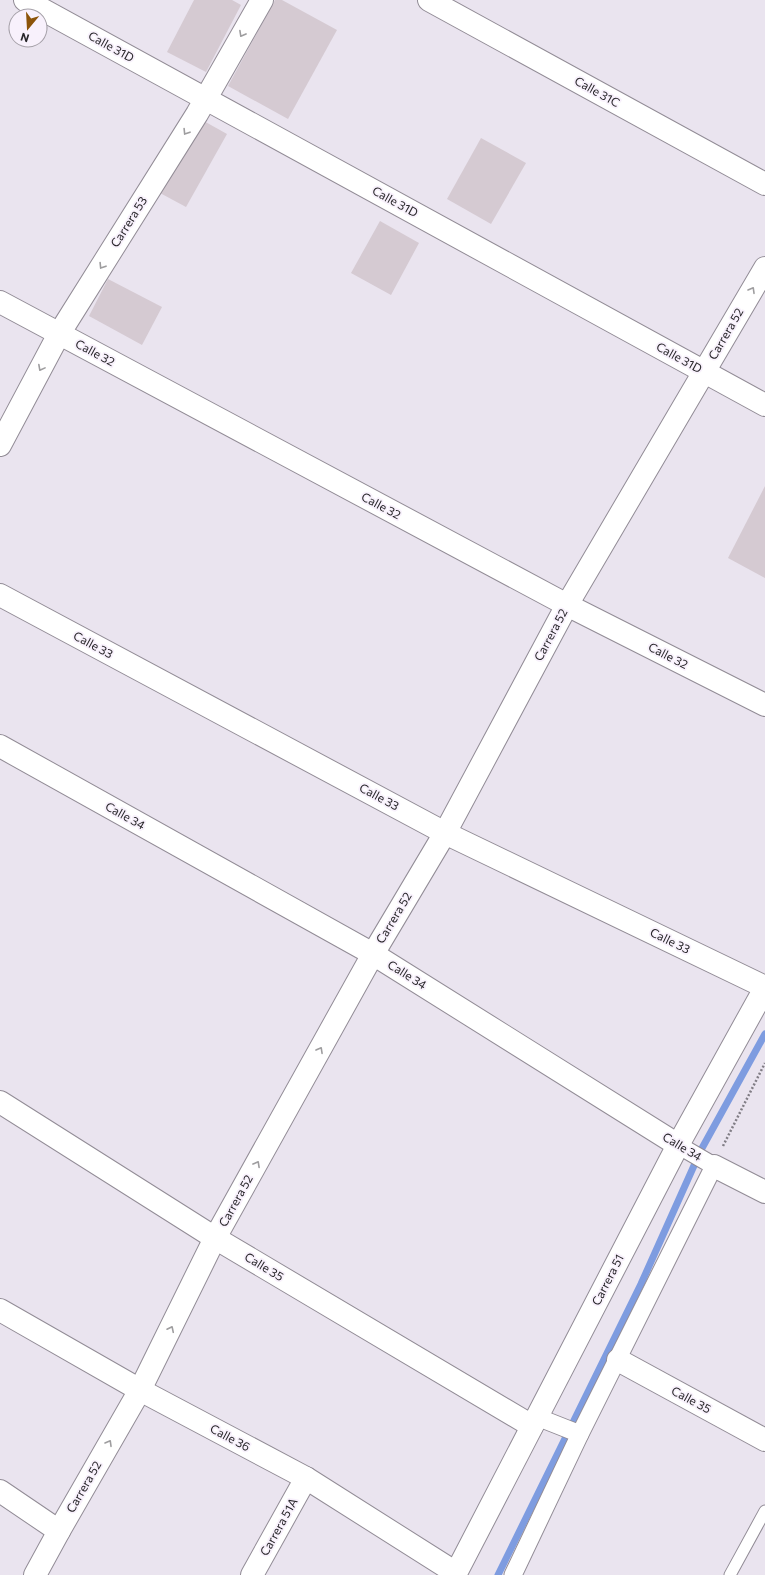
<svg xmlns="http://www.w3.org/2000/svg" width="765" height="1575" viewBox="0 0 765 1575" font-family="Commissioner,sans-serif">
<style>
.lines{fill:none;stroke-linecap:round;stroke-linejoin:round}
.stream{stroke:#7e9ce0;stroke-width:7}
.building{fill:#d5cad2}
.service-casing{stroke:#928c96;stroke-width:13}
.pedestrian-casing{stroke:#928c96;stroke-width:19}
.minor-casing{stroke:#928c96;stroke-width:24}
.tertiary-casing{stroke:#928c96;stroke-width:24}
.path{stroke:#817d85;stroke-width:2.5;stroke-dasharray:2 2;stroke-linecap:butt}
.service{stroke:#fff;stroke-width:11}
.pedestrian{stroke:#fff;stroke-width:17}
.minor{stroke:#fff;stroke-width:22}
.tertiary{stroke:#fff;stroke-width:22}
.oneway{stroke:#9e9d9f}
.labels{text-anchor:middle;stroke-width:3.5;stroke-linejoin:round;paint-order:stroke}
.street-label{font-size:12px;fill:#28262a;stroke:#f8f1fc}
</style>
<rect width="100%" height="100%" fill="#eae4ef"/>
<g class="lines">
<!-- stream -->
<polyline class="stream" points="498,1575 641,1284 701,1150 765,1034"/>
</g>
<!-- building -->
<g class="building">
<polygon points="194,0 232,0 241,5 206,72 167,52"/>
<polygon points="275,0 282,0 337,30 288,119 228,86"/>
<polygon points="202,120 227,134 186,207 160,193"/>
<polygon points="481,138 526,163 491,224 447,199"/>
<polygon points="380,221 419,243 391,295 351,273"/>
<polygon points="108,279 162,307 142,345 89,316"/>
<polygon points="765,486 765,578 728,558"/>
</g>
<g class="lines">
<defs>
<polyline id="service" points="730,1575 765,1511"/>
<g id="pedestrian">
<polyline points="537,1417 580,1434"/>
<polyline points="513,1575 580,1434 714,1166 678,1145"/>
</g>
<g id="minor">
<polyline points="429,0 765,184"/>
<polyline points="0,302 567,605 765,705"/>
<polyline points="0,445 59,334 197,114 262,0"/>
<polyline points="0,595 445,833 765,987"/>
<polyline points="0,746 373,954 678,1145"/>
<polyline points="0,1102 215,1238 532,1426"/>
<polyline points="714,1166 765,1192"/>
<polyline points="0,1310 140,1390 306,1478 456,1573"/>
<polyline points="618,1360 765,1440"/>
<polyline points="0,1491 59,1531"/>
<polyline points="35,1575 59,1531 140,1390 215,1238 373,954 445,833 567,605 765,268"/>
<polyline points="252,1575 306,1478"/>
<polyline points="455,1575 678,1145 765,988"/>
</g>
<polyline id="tertiary" points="25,0 765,405"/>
</defs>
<!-- service casing -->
<use href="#service" class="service-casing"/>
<!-- pedestrian casing -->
<use href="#pedestrian" class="pedestrian-casing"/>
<!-- minor casing -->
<use href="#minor" class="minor-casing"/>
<!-- tertiary casing -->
<use href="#tertiary" class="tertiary-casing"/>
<!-- path -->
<polyline class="path" points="723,1146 765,1063"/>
<!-- service -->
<use href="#service" class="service"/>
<!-- pedestrian -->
<use href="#pedestrian" class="pedestrian"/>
<!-- minor -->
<use href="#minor" class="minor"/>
<!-- tertiary -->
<use href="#tertiary" class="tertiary"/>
</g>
<!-- one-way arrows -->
<defs><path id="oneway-chevron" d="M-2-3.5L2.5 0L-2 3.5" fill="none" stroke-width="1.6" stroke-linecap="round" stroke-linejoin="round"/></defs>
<g class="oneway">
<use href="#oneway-chevron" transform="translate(242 34) rotate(119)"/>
<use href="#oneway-chevron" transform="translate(186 132) rotate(122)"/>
<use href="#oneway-chevron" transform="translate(102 266) rotate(122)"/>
<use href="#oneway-chevron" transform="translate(752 290) rotate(-60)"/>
<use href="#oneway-chevron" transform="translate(41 368) rotate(118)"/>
<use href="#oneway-chevron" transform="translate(320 1050) rotate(-61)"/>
<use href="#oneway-chevron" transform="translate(257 1164) rotate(-61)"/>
<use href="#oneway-chevron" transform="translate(171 1329) rotate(-64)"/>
<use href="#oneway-chevron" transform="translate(109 1443) rotate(-60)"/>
</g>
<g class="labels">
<!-- street labels -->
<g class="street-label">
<text transform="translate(111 47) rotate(29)" y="4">Calle 31D</text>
<text transform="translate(597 92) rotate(29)" y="4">Calle 31C</text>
<text transform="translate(395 202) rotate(29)" y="4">Calle 31D</text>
<text transform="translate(129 222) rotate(-58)" y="4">Carrera 53</text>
<text transform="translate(726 334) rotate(-60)" y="4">Carrera 52</text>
<text transform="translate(95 353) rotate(28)" y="4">Calle 32</text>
<text transform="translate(679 358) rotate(29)" y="4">Calle 31D</text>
<text transform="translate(381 506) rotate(28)" y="4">Calle 32</text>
<text transform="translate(551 635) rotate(-62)" y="4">Carrera 52</text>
<text transform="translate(93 645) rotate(28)" y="4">Calle 33</text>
<text transform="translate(668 656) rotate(27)" y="4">Calle 32</text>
<text transform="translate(379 797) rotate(28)" y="4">Calle 33</text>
<text transform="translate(125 816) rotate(29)" y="4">Calle 34</text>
<text transform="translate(394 918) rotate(-59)" y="4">Carrera 52</text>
<text transform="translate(670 941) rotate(26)" y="4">Calle 33</text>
<text transform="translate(407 975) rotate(32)" y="4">Calle 34</text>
<text transform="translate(682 1147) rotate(31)" y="4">Calle 34</text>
<text transform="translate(236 1201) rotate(-61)" y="4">Carrera 52</text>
<text transform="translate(264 1267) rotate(31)" y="4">Calle 35</text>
<text transform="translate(608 1280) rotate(-63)" y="4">Carrera 51</text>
<text transform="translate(691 1400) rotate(28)" y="4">Calle 35</text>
<text transform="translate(230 1438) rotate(28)" y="4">Calle 36</text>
<text transform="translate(84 1487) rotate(-60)" y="4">Carrera 52</text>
<text transform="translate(279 1527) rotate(-61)" y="4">Carrera 51A</text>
</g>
</g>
<!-- north arrow -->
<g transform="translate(28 28) rotate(198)"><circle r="19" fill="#f8f1fc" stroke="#a5a0a8"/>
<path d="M0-3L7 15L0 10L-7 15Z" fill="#8c5409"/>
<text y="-6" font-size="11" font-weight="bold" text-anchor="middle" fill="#28262a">N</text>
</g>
</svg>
